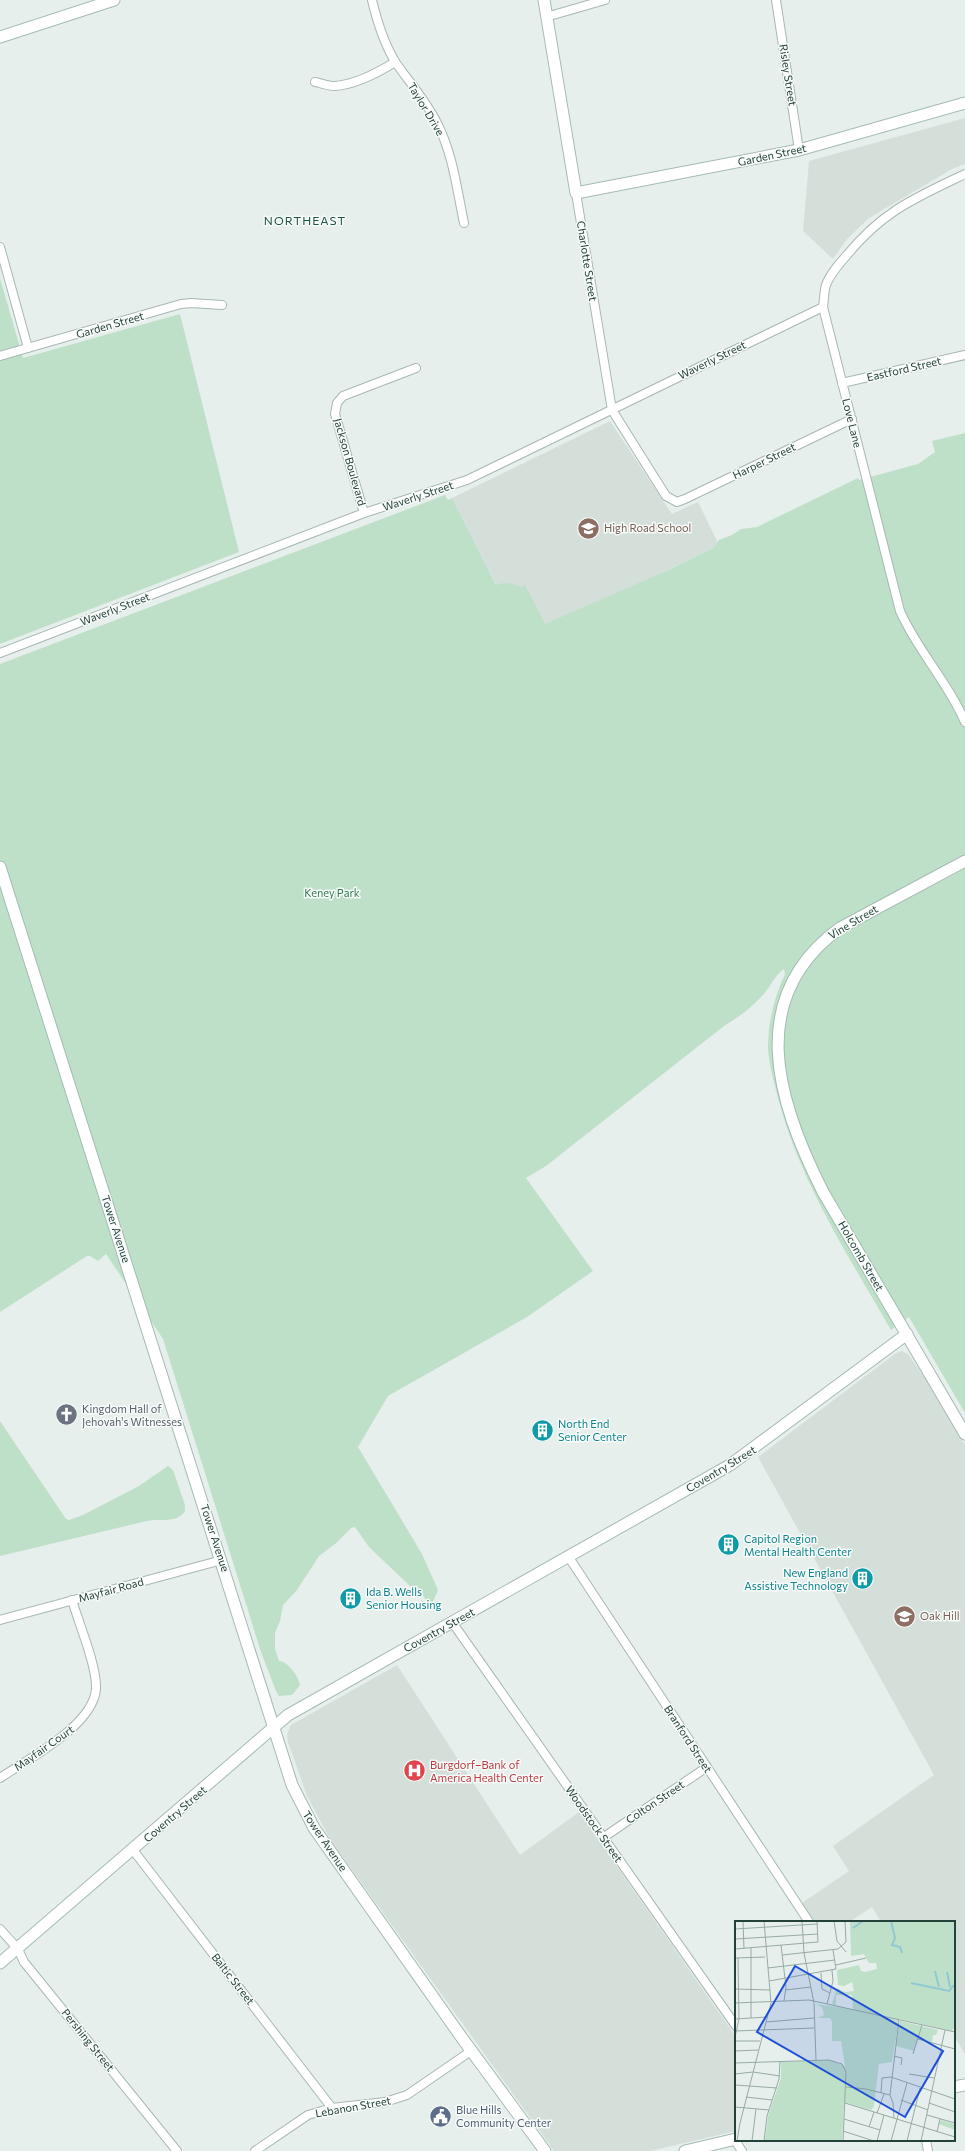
<svg xmlns="http://www.w3.org/2000/svg" width="965" height="2151" viewBox="0 0 965 2151" font-family="Commissioner,sans-serif">
<style>
.built{fill:#d4dfda}
.green{fill:#bfe0c8}
.lines{fill:none;stroke-linecap:round;stroke-linejoin:round}
.street-casing{stroke:#a8b8b2;stroke-width:10}
.secondary-casing{stroke:#a4bbb3;stroke-width:13}
.street{stroke:#fff;stroke-width:8}
.secondary{stroke:#fff;stroke-width:11}
.labels{text-anchor:middle;stroke-width:3;stroke-linejoin:round;paint-order:stroke}
.street-label{font-size:11px;fill:#24423a;stroke:#f7fbf9}
.education-label{font-size:11px;fill:#785e54;stroke:#f7fbf9;text-anchor:start}
.park-label{font-size:11px;fill:#2d7a4b;stroke:#f7fbf9}
.worship-label{font-size:11px;fill:#5b616d;stroke:#f7fbf9;text-anchor:start}
.culture-label{font-size:11px;fill:#0d838f;stroke:#f7fbf9;text-anchor:start}
.health-label{font-size:11px;fill:#be3a42;stroke:#f7fbf9;text-anchor:start}
.service-label{font-size:11px;fill:#4e5e75;stroke:#f7fbf9;text-anchor:start}
.neighbourhood-label{font-size:12px;letter-spacing:1px;fill:#1f5548;stroke:#f7fbf9}
.inset-river{fill:none;stroke:#8ec9d4;stroke-width:2}
.inset-road{fill:none;stroke:#98aaa4;stroke-width:1}
.view{fill:#1d4ed8;fill-opacity:0.15;stroke:#1d4ed8;stroke-width:2}
.inset-edge{fill:none;stroke:#24423a;stroke-width:2}
</style>
<rect width="100%" height="100%" fill="#e6efeb"/>
<!-- built -->
<g class="built">
<polygon points="965,118 965,164 952,169 869,218 847,239 833,259 803,231 809,161"/>
<polygon points="610,421 672,514 698,502 719,545 547,629 502,596 452,498"/>
<polygon points="902,1351 908,1354 930,1385 965,1445 965,2054 954,2036 954,1922 881,1922 872,1907 849,1922 815,1922 802,1903 849,1871 833,1846 934,1775 758,1457 896,1353"/>
<polygon points="397,1665 520,1855 579,1812 736,2037 736,2131 650,2151 554,2151 330,1839 307,1796 288,1742 287,1734 291,1725"/>
</g>
<!-- green -->
<g class="green">
<polygon points="0,278 23,358 180,314 239,552 0,644"/>
<path d="M 965,433 L 965,1413 L 909,1317 L 891,1330 C 848,1255 800,1182 778,1098 C 774,1082 769,1064 768,1048 C 768,1022 774,998 785,974 L 784,969 C 774,976 771,986 763,995 C 751,1008 739,1017 724,1026 L 546,1166 L 526,1178 L 593,1271 L 527,1317 L 388,1396 L 358,1447 L 422,1554 L 438,1590 L 432,1604 L 429,1604 L 421,1593 L 410,1586 L 369,1547 L 355,1527 L 351,1528 L 335,1544 L 319,1556 L 297,1590 L 283,1605 L 280,1621 L 275,1633 L 275,1649 L 279,1661 C 288,1661 299,1677 300,1685 L 292,1695 L 279,1696 L 276,1691 L 261,1652 L 163,1339 L 106,1254 L 98,1261 L 90,1256 L 87,1256 L 0,1312 L 0,664 L 445,495 L 448,500 L 452,498 L 496,585 C 502,582 515,583 520,587 L 525,585 L 545,624 L 666,571 L 715,547 L 719,540 L 732,535 L 741,529 L 757,527 L 858,478 L 859,480 L 918,464 L 935,452 L 932,441 Z"/>
<path d="M 0,1421 L 66,1519 L 69,1520 L 83,1515 L 139,1486 L 168,1466 L 173,1470 L 185,1505 L 185,1511 C 176,1524 160,1518 147,1521 L 0,1556 Z"/>
</g>
<g class="lines">
<defs>
<g id="street">
<path d="M 372,0 C 377,21 384,44 396,63 C 410,83 426,101 437,123 C 453,154 457,190 464,223"/>
<polyline points="776,0 799,150"/>
<polyline points="546,17 605,0"/>
<path d="M 315,82 C 321,83 328,86 334,86 C 354,85 379,72 395,62"/>
<path d="M 965,174 C 915,198 883,211 847,255 C 839,264 830,274 826,285 C 824,292 824,300 823,307 L 900,611 C 917,650 948,682 965,722"/>
<polyline points="576,193 612,410 666,496 677,502 685,499 852,419"/>
<polyline points="0,247 28,348"/>
<polyline points="0,356 181,304 191,303 222,305"/>
<polyline points="842,383 965,355"/>
<polyline points="364,513 335,414 337,403 343,396 416,368"/>
<polyline points="0,653 364,513 467,480 823,307"/>
<polyline points="568,1556 809,1922"/>
<polyline points="0,1620 222,1560"/>
<polyline points="452,1622 736,2026"/>
<path d="M 0,1778 C 28,1759 93,1726 96,1689 C 97,1666 79,1624 72,1600"/>
<polyline points="604,1837 707,1767"/>
<polyline points="133,1850 332,2108"/>
<polyline points="0,1929 18,1949 24,1962 177,2151"/>
<polyline points="734,2139 742,2151"/>
<polyline points="926,2140 928,2151"/>
<polyline points="255,2151 308,2115 332,2108 385,2102 407,2095 471,2051"/>
</g>
<g id="secondary">
<polyline points="544,0 576,193 799,150 965,103"/>
<polyline points="0,37 114,0"/>
<path d="M 965,861 L 840,928 C 744,998 777,1101 823,1192 L 965,1434"/>
<polyline points="0,867 292,1785 314,1828 462,2038 545,2151"/>
<polyline points="0,1963 288,1715 730,1465 907,1334"/>
<polyline points="954,2087 965,2085"/>
<polyline points="685,2151 736,2139"/>
</g>
</defs>
<!-- street casing -->
<use href="#street" class="street-casing"/>
<!-- secondary casing -->
<use href="#secondary" class="secondary-casing"/>
<!-- street -->
<use href="#street" class="street"/>
<!-- secondary -->
<use href="#secondary" class="secondary"/>
</g>
<!-- icons -->
<defs>
<symbol id="school-disc" viewBox="-11 -11 22 22"><circle r="9.5" fill="#8d6e63" stroke="#f7fbf9"/><path d="M0-5L7-2L0 1L-7-2ZM-4 1L0 2.5L4 1V4Q0 6-4 4Z" fill="#fff"/></symbol>
<symbol id="church-disc" viewBox="-11 -11 22 22"><circle r="9.5" fill="#6b7280" stroke="#f7fbf9"/><path d="M-1.2-6h2.4v3.5h3.3v2.4h-3.3V6h-2.4V-.1h-3.3v-2.4h3.3Z" fill="#fff"/></symbol>
<symbol id="building-disc" viewBox="-11 -11 22 22"><circle r="9.5" fill="#0f9aa8" stroke="#f7fbf9"/><path d="M-4-6H4V6H1V3H-1V6H-4ZM-2.5-4.3h1.7v1.8h-1.7ZM.8-4.3h1.7v1.8H.8ZM-2.5-1h1.7V.8h-1.7ZM.8-1h1.7V.8H.8Z" fill="#fff"/></symbol>
<symbol id="hospital-disc" viewBox="-11 -11 22 22"><circle r="9.5" fill="#e0444e" stroke="#f7fbf9"/><path d="M-5-5h3v3.5h4V-5h3V5h-3V1.5h-4V5h-3Z" fill="#fff"/></symbol>
<symbol id="civic-disc" viewBox="-11 -11 22 22"><circle r="9.5" fill="#5c6f8a" stroke="#f7fbf9"/><path d="M-.6-6.5H3V-4.5H.6V-3L4-1V1h2V6H-6V1h2V-1L-.6-3ZM-1.2 2.5V6h2.4V2.5Z" fill="#fff"/></symbol>
</defs>
<g fill-rule="evenodd">
<use href="#school-disc" x="576" y="516" width="25" height="25"/>
<use href="#church-disc" x="54" y="1402" width="25" height="25"/>
<use href="#building-disc" x="530" y="1418" width="25" height="25"/>
<use href="#building-disc" x="716" y="1532" width="25" height="25"/>
<use href="#building-disc" x="850" y="1566" width="25" height="25"/>
<use href="#building-disc" x="338" y="1586" width="25" height="25"/>
<use href="#school-disc" x="892" y="1604" width="25" height="25"/>
<use href="#hospital-disc" x="402" y="1758" width="25" height="25"/>
<use href="#civic-disc" x="428" y="2104" width="25" height="25"/>
</g>
<g class="labels">
<!-- street labels -->
<g class="street-label">
<text transform="translate(788 75) rotate(81)" y="4">Risley Street</text>
<text transform="translate(426 109) rotate(59)" y="4">Taylor Drive</text>
<text transform="translate(772 155) rotate(-12)" y="4">Garden Street</text>
<text transform="translate(587 261) rotate(81)" y="4">Charlotte Street</text>
<text transform="translate(110 325) rotate(-16)" y="4">Garden Street</text>
<text transform="translate(712 360) rotate(-26)" y="4">Waverly Street</text>
<text transform="translate(904 369) rotate(-13)" y="4">Eastford Street</text>
<text transform="translate(852 423) rotate(76)" y="4">Love Lane</text>
<text transform="translate(764 461) rotate(-26)" y="4">Harper Street</text>
<text transform="translate(350 462) rotate(74)" y="4">Jackson Boulevard</text>
<text transform="translate(418 496) rotate(-18)" y="4">Waverly Street</text>
<text transform="translate(115 609) rotate(-21)" y="4">Waverly Street</text>
<text transform="translate(853 922) rotate(-31)" y="4">Vine Street</text>
<text transform="translate(116 1229) rotate(72)" y="4">Tower Avenue</text>
<text transform="translate(861 1256) rotate(60)" y="4">Holcomb Street</text>
<text transform="translate(721 1469) rotate(-31)" y="4">Coventry Street</text>
<text transform="translate(215 1538) rotate(72)" y="4">Tower Avenue</text>
<text transform="translate(111 1590) rotate(-15)" y="4">Mayfair Road</text>
<text transform="translate(439 1630) rotate(-29)" y="4">Coventry Street</text>
<text transform="translate(688 1739) rotate(57)" y="4">Branford Street</text>
<text transform="translate(44 1748) rotate(-35)" y="4">Mayfair Court</text>
<text transform="translate(655 1802) rotate(-34)" y="4">Colton Street</text>
<text transform="translate(175 1814) rotate(-41)" y="4">Coventry Street</text>
<text transform="translate(594 1824) rotate(55)" y="4">Woodstock Street</text>
<text transform="translate(325 1841) rotate(56)" y="4">Tower Avenue</text>
<text transform="translate(233 1979) rotate(52)" y="4">Baltic Street</text>
<text transform="translate(88 2040) rotate(51)" y="4">Pershing Street</text>
<text transform="translate(353 2107) rotate(-10)" y="4">Lebanon Street</text>
</g>
<!-- education labels -->
<g class="education-label">
<text x="604" y="532">High Road School</text>
<text x="920" y="1620">Oak Hill</text>
</g>
<!-- park labels -->
<g class="park-label">
<text x="332" y="897">Keney Park</text>
</g>
<!-- worship labels -->
<g class="worship-label">
<text x="82" y="1413">Kingdom Hall of<tspan x="82" dy="13">Jehovah's Witnesses</tspan></text>
</g>
<!-- culture labels -->
<g class="culture-label">
<text x="558" y="1428">North End<tspan x="558" dy="13">Senior Center</tspan></text>
<text x="744" y="1543">Capitol Region<tspan x="744" dy="13">Mental Health Center</tspan></text>
<text x="848" y="1577" text-anchor="end">New England<tspan x="848" dy="13">Assistive Technology</tspan></text>
<text x="366" y="1596">Ida B. Wells<tspan x="366" dy="13">Senior Housing</tspan></text>
</g>
<!-- health labels -->
<g class="health-label">
<text x="430" y="1769">Burgdorf–Bank of<tspan x="430" dy="13">America Health Center</tspan></text>
</g>
<!-- service labels -->
<g class="service-label">
<text x="456" y="2114">Blue Hills<tspan x="456" dy="13">Community Center</tspan></text>
</g>
<!-- neighbourhood labels -->
<g class="neighbourhood-label">
<text x="305" y="225">NORTHEAST</text>
</g>
</g>
<!-- overview -->
<g transform="translate(735 1921)">
<rect width="220" height="220" fill="#e6efeb"/>
<path d="M 115,0 L 220,0 L 220,104 L 217,110 L 164,98 L 157,141 L 144,143 L 139,185 L 136,189 L 109,181 L 107,220 L 30,220 L 33,195 L 46,157 L 46,141 L 95,139 L 110,145 L 106,120 L 97,120 L 97,101 L 95,97 L 82,97 L 89,94 L 87,86 L 80,83 L 118,88 L 117,74 L 101,74 L 101,84 L 97,83 L 102,67 L 110,71 L 119,70 L 117,61 L 109,65 L 103,64 L 102,49 L 124,44 L 126,50 L 130,51 L 142,48 L 141,42 L 134,42 L 129,33 L 116,35 ZM 165,100 L 203,109 L 201,114 L 198,114 L 197,121 L 183,118 L 179,130 L 161,125 ZM 206,199 L 220,203 L 220,209 L 204,203 Z" fill="#bfe0c8"/>
<path class="inset-river" d="M 156,0 L 160,17 L 157,24 L 165,26 L 167,32M 118,7 L 128,0M 200,50 L 204,66M 212,51 L 215,66M 176,62 L 214,70 L 219,64"/>
<path class="inset-road" d="M 8,0 L 9,28M 67,0 L 69,32 L 79,82 L 81,139M 99,0 L 102,20 L 111,31M 0,8 L 82,3M 0,18 L 83,13M 46,24 L 51,66 L 49,80M 16,27 L 16,97M 0,28 L 83,21 L 82,0M 47,34 L 103,28 L 111,21 L 110,0M 0,37 L 30,36M 101,44 L 131,37M 33,47 L 100,39M 86,52 L 87,68 L 95,72M 34,60 L 101,48 L 98,29M 0,68 L 35,69M 50,69 L 76,66M 0,82 L 74,79 L 220,111M 92,83 L 98,60 L 97,49M 0,98 L 32,96M 31,101 L 79,97M 0,110 L 79,107M 0,116 L 4,98 L 3,37M 183,118 L 220,128M 0,120 L 25,120M 0,130 L 23,129M 178,133 L 187,104M 159,135 L 167,137 L 166,144M 0,142 L 94,139 L 107,143 L 111,151 L 108,220M 0,153 L 18,151 L 45,155M 174,153 L 199,157M 0,164 L 42,167M 111,166 L 131,168 L 155,174 L 158,182 L 159,197M 146,172 L 147,157 L 156,156 L 220,178M 155,174 L 164,99M 11,176 L 37,179M 166,179 L 193,189M 110,182 L 220,216M 194,182 L 220,191M 0,186 L 34,189M 142,192 L 149,173M 192,194 L 220,202M 109,198 L 145,209M 134,206 L 139,191M 108,210 L 139,220M 202,211 L 205,198M 2,220 L 5,202 L 36,82 L 29,0M 17,220 L 21,188M 29,220 L 32,195 L 44,158 L 45,140M 142,220 L 149,194M 156,220 L 172,162M 172,220 L 185,167M 186,220 L 210,109"/>
<path class="view" d="M 60,45 L 208,130 L 170,196 L 22,111 Z"/>
<rect width="220" height="220" class="inset-edge"/>
</g>
</svg>
